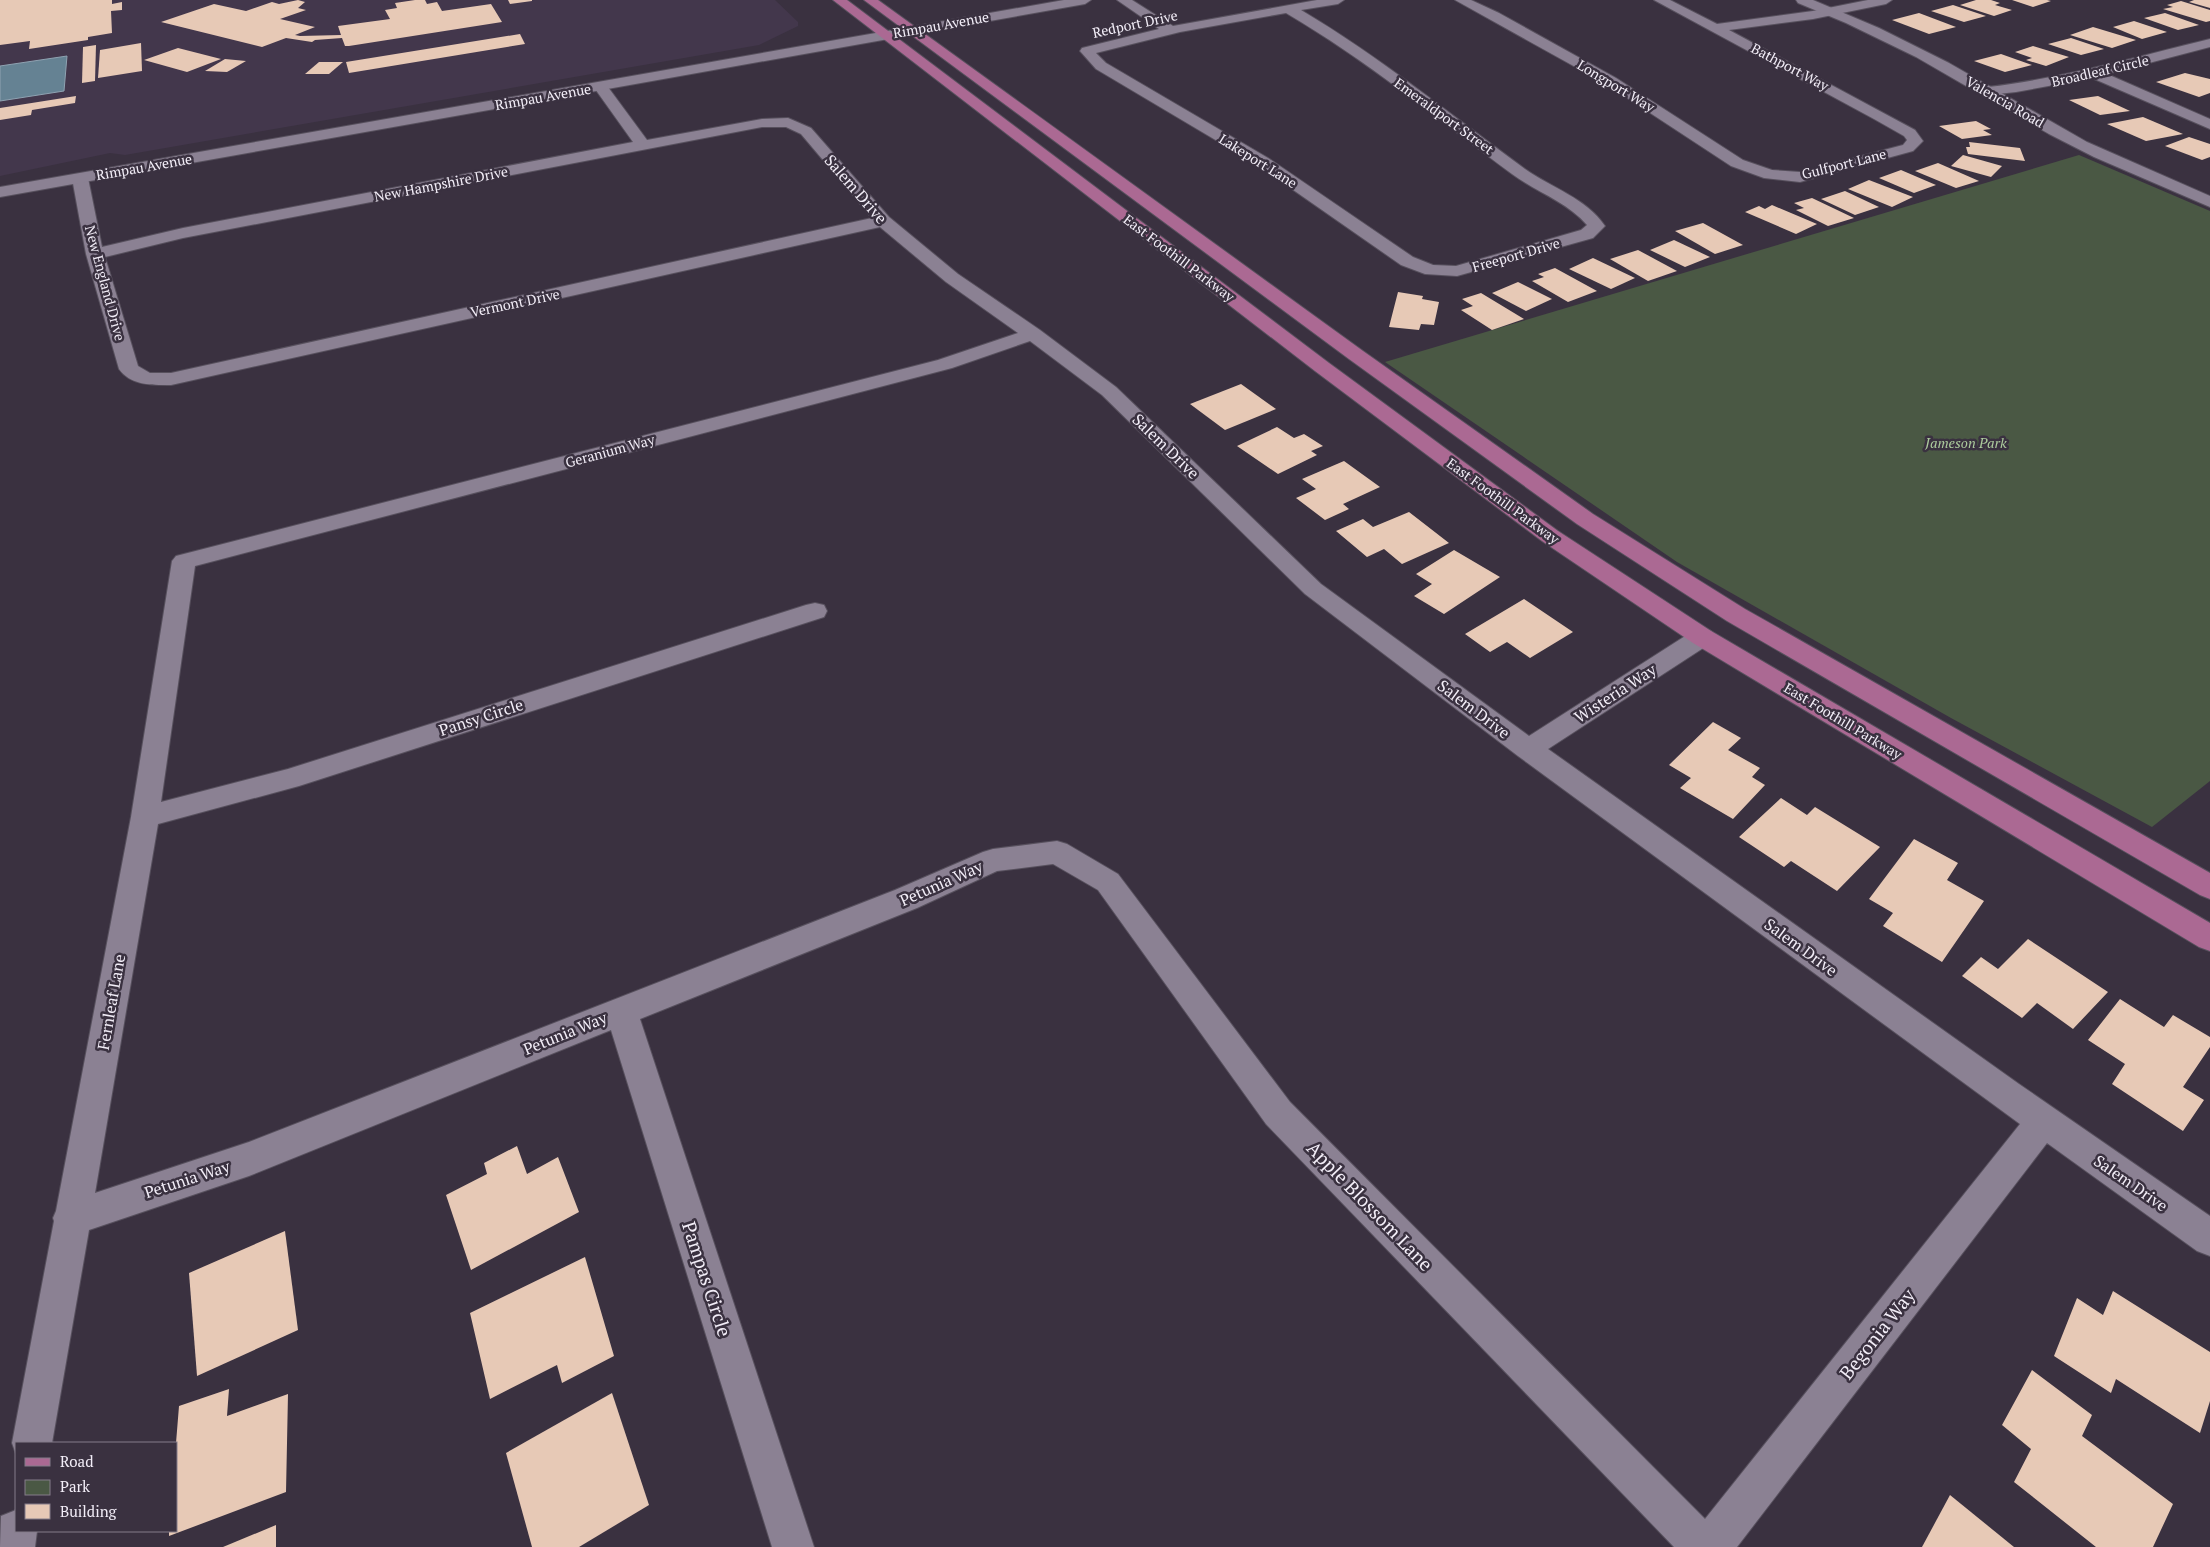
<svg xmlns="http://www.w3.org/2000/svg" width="2210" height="1547" viewBox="0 0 2210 1547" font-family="'PT Serif',serif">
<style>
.built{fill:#43374c}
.green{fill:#4a5844}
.water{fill:#658293;stroke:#8fa2b1}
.building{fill:#e7c9b6}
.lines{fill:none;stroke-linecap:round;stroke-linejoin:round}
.street-casing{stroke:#57505d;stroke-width:2}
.secondary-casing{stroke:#57505d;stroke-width:2}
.primary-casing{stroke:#57505d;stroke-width:2}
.street{fill:#8b8193;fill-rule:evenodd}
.secondary{fill:#8b8193;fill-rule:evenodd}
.primary{fill:#ab6993;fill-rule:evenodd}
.labels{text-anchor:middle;stroke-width:5;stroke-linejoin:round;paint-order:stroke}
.far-street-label{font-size:14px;fill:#f2edf7;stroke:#3a3140}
.far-park-label{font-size:14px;font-style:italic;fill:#adcc9d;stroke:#3a3140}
.street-label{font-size:16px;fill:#f2edf7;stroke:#3a3140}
.near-street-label{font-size:19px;fill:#f2edf7;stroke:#3a3140}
</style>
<rect width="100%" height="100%" fill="#3a3140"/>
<!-- built -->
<polygon class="built" points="0,0 775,0 798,22 798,26 759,45 125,155 110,153 0,176"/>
<!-- green -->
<polygon class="green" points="2079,155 2210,211 2210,781 2152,827 1951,718 1677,562 1385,362"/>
<!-- water -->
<polygon class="water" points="67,56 64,91 0,101 0,66"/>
<!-- building -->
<g class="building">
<polygon points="0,0 112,0 112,4 122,2 122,10 111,11 112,33 88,37 88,40 29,49 30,41 0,45"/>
<polygon points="298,0 305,2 298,8 306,10 280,19 315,27 295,35 300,36 341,35 338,26 390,19 385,10 397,8 395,3 415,0 425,0 427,4 437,2 442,11 491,4 502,22 349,46 345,46 342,38 315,40 312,42 286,38 262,47 161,22 214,4 246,11 272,2 279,4"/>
<polygon points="508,0 532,0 532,1 510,4"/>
<polygon points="1976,0 1991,0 2000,3 1995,5 2012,10 1994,16 1960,5"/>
<polygon points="2012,0 2047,0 2051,1 2033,7"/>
<polygon points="2194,0 2210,0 2210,8 2189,2"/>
<polygon points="2181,1 2210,10 2210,21 2206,22 2163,9 2173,7 2167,5"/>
<polygon points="1953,5 1986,16 1964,22 1931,11"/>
<polygon points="1919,13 1956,27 1929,34 1892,20"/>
<polygon points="2165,13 2199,25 2178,30 2144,18"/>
<polygon points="2134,21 2167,32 2142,39 2113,27"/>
<polygon points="2093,27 2136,40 2112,48 2070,35"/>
<polygon points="520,34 525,44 349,73 346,62"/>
<polygon points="2071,38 2104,49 2081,55 2048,44"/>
<polygon points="141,43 142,71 98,78 100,50"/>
<polygon points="96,45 95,81 82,83 83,47"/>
<polygon points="2033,46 2069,57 2046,66 2026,60 2032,58 2015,52"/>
<polygon points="178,48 221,59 187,72 144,60"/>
<polygon points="2001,54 2032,65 2005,72 1974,61"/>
<polygon points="225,59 246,61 227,72 205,71"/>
<polygon points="319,62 343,62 329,74 305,74"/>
<polygon points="2185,73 2210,79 2210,93 2199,97 2156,82"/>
<polygon points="76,96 75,103 32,110 31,115 0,120 0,108"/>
<polygon points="2098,96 2130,111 2100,115 2069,100"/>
<polygon points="2143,117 2183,134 2146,141 2107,124"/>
<polygon points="1976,121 1991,129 1983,130 1992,135 1962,139 1939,126"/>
<polygon points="2189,137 2210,144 2210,157 2202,160 2165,146"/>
<polygon points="1969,142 2020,148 2025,161 1968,154 1966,147 1970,147"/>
<polygon points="1963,155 2002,166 1991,177 1951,166"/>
<polygon points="1938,163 1979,181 1956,188 1915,171"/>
<polygon points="1901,170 1936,185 1914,193 1879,178"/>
<polygon points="1869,180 1913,197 1892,207 1848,189"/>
<polygon points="1845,191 1879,207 1855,215 1821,199"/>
<polygon points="1812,198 1854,218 1828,226 1796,210 1804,208 1794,203"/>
<polygon points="1772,205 1817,224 1796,234 1745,212 1759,206 1765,209"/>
<polygon points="1703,223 1743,245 1715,254 1675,231"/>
<polygon points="1674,240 1710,257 1685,267 1650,250"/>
<polygon points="1638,250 1677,271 1648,281 1610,259"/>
<polygon points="1593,258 1635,278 1611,289 1569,269"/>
<polygon points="1555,268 1597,291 1568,302 1532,281 1544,277 1538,274"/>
<polygon points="1518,282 1552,299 1526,311 1492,293"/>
<polygon points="1398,292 1423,296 1422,299 1439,302 1434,325 1421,324 1419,330 1389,327"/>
<polygon points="1481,293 1524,319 1492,330 1461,310 1473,306 1462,299"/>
<polygon points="1241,384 1276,409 1225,430 1190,404"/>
<polygon points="1277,427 1294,438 1304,434 1323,446 1311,451 1317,455 1278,474 1237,446"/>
<polygon points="1344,461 1380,487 1343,504 1349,509 1325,520 1296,498 1316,489 1302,479"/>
<polygon points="1409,512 1449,543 1402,564 1384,549 1367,557 1336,531 1363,519 1373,527"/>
<polygon points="1454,550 1500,577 1444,614 1414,596 1432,584 1416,574"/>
<polygon points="1524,599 1573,632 1530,658 1507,642 1490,652 1465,634"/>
<polygon points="1713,722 1741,738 1728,750 1760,768 1752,777 1765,785 1733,819 1680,788 1691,778 1669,765"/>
<polygon points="1781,798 1807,815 1815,807 1880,847 1837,891 1791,861 1784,867 1739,837"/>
<polygon points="1914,839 1958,863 1947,880 1984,901 1942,962 1883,926 1893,913 1869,899"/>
<polygon points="2028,939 2108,992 2073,1029 2037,1003 2022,1018 1962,976 1981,957 1998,969"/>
<polygon points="2120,999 2164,1027 2173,1015 2210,1037 2210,1047 2183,1087 2204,1100 2183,1131 2112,1084 2125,1064 2088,1040"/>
<polygon points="517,1146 527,1174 558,1157 579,1212 471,1270 446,1195 487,1174 484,1163"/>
<polygon points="285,1231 298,1330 197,1376 189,1273"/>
<polygon points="585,1257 614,1356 562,1383 557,1365 490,1399 470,1313"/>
<polygon points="2113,1291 2210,1352 2210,1401 2200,1433 2116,1379 2111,1393 2054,1356 2077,1298 2103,1315"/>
<polygon points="2032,1370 2092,1415 2082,1436 2173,1504 2153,1547 2096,1547 2014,1482 2031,1449 2002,1425"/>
<polygon points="229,1389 227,1416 288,1394 286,1492 169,1536 169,1531 176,1531 176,1443 179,1406"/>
<polygon points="612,1393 649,1505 579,1547 532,1547 506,1453"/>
<polygon points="1950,1495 2014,1547 1922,1547"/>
<polygon points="276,1525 276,1547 223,1547"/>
</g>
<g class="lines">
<defs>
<g id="street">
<path d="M 1117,0 L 1132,0 L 1173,26 L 1317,0 L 1344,0 L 1338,4 L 1301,10 C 1380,57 1451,115 1525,169 C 1552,188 1586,198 1605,226 L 1593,238 L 1457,276 L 1425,274 L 1401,265 L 1256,164 L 1096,69 L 1080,51 L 1082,48 L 1159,29 ZM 1286,13 C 1366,60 1438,119 1512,174 C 1536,192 1567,202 1587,225 L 1581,230 L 1456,266 L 1433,265 L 1413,257 L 1268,158 L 1106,63 L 1096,53 L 1180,32 Z"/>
<polygon points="1455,0 1471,0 1499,13 1616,78 1743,160 1772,170 1800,172 1903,145 1907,140 1904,136 1874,119 1654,0 1670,0 1717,24 1813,11 1868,0 1892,0 1886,4 1813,19 1729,30 1915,130 1923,141 1913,151 1800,182 1764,178 1731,166 1606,84"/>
<path d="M 2210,39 L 2210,47 L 2107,74 L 2210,119 L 2210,129 L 2092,78 L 2016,92 L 1988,95 L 1981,91 L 1988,87 C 2064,78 2136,57 2210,39 Z"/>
<path d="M 600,82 L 605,83 L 647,140 L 762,119 L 788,118 L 811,128 L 889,217 L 958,274 L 1040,330 L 1116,387 L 1321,584 L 1529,736 L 1693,631 L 1702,629 L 1711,631 L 1714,637 L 1711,643 L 1548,749 L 2019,1084 L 2210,1216 L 2210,1256 L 2197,1251 L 2047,1143 L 1737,1547 L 1674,1547 L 1266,1124 L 1098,890 L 1053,864 L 997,871 L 917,908 L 640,1019 L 814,1547 L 772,1547 L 611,1030 L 249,1176 L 89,1230 L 52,1443 L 16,1443 L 16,1454 L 12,1443 L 54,1221 L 53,1218 L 56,1211 L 131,817 L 172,561 L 176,556 L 938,360 L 1018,333 L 946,282 L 880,227 L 171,385 C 153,385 131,386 119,369 L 86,254 L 72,178 L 74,175 L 86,175 L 88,178 L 102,247 L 183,228 L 633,142 L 593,86 ZM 762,127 L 786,127 L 801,134 L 872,218 L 171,373 L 150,373 L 138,366 L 105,257 L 183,238 ZM 1030,341 L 1102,395 L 1305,594 L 1518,756 L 2020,1124 L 1705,1519 L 1290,1102 L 1118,874 L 1067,844 L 1057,841 L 993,849 L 983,852 L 895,890 L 249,1142 L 95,1193 L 158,824 L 299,786 L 824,617 L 827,611 L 824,605 L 815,603 L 806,605 L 288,769 L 161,802 L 195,566 L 952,368 Z"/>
<polygon points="16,1510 16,1531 37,1531 35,1547 0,1547 1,1516"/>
</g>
<g id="secondary">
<polygon points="1064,0 1091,0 1085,4 0,197 0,187"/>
<polygon points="1796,0 1813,0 1879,28 1949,63 2087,142 2210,196 2210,207 2094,157 2049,134 1916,57 1846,23 1798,3"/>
</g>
<g id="primary">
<polygon points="833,0 847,0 1329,363 1558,531 1711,631 2210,923 2210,951 2199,947 1693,643 1542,541 1315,371"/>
<polygon points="864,0 878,0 1363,351 1593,514 1745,609 2210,873 2210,899 2200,895 1727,621 1577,524 1349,359"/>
</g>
</defs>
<!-- street casing -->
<use href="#street" class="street-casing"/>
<!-- secondary casing -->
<use href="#secondary" class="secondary-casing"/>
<!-- primary casing -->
<use href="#primary" class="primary-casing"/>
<!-- street -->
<use href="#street" class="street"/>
<!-- secondary -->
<use href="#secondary" class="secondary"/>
<!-- primary -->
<use href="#primary" class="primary"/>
</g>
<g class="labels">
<!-- far-street labels -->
<g class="far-street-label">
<text transform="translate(1135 24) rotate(-12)" y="5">Redport Drive</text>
<text transform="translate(941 25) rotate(-10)" y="5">Rimpau Avenue</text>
<text transform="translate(1790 67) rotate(28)" y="5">Bathport Way</text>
<text transform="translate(2100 71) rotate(-13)" y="5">Broadleaf Circle</text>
<text transform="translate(1616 86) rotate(31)" y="5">Longport Way</text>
<text transform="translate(543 97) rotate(-10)" y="5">Rimpau Avenue</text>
<text transform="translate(2005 102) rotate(30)" y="5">Valencia Road</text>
<text transform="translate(1444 116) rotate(36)" y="5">Emeraldport Street</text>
<text transform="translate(1258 161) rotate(32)" y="5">Lakeport Lane</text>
<text transform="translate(1844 164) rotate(-14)" y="5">Gulfport Lane</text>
<text transform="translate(144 167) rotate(-10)" y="5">Rimpau Avenue</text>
<text transform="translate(441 184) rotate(-11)" y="5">New Hampshire Drive</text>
<text transform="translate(1516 255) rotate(-16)" y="5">Freeport Drive</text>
<text transform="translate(1179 258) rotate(37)" y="5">East Foothill Parkway</text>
<text transform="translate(105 283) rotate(75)" y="5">New England Drive</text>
<text transform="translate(515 303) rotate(-12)" y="5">Vermont Drive</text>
<text transform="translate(610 451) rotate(-15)" y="5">Geranium Way</text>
<text transform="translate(1503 501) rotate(36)" y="5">East Foothill Parkway</text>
<text transform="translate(1843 721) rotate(31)" y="5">East Foothill Parkway</text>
</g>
<!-- far-park labels -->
<g class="far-park-label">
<text x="1966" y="448">Jameson Park</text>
</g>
<!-- street labels -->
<g class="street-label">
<text transform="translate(856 189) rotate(49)" y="6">Salem Drive</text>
<text transform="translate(1166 446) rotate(44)" y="6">Salem Drive</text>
<text transform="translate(1615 693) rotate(-33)" y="6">Wisteria Way</text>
<text transform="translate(1474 709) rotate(37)" y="6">Salem Drive</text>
<text transform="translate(481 717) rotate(-18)" y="6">Pansy Circle</text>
<text transform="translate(941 883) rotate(-24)" y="6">Petunia Way</text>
<text transform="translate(1801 947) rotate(36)" y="6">Salem Drive</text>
<text transform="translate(111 1002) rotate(-80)" y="6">Fernleaf Lane</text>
<text transform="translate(565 1033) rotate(-22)" y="6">Petunia Way</text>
<text transform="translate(187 1179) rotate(-18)" y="6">Petunia Way</text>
<text transform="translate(2131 1183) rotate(35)" y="6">Salem Drive</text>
</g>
<!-- near-street labels -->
<g class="near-street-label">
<text transform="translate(1370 1206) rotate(46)" y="7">Apple Blossom Lane</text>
<text transform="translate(707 1279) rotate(72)" y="7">Pampas Circle</text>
<text transform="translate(1877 1334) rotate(-52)" y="7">Begonia Way</text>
</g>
</g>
<!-- legend -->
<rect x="15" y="1442" width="162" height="90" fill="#3a3140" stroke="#847c89"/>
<rect x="25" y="1458" width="25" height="8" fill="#ab6993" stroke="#847c89"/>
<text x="60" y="1467" font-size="15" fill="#f2edf7">Road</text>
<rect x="25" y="1480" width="25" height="15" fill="#4a5844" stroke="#847c89"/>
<text x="60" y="1492" font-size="15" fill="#f2edf7">Park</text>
<rect x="25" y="1504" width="25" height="15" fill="#e7c9b6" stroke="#847c89"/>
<text x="60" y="1517" font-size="15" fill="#f2edf7">Building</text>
</svg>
